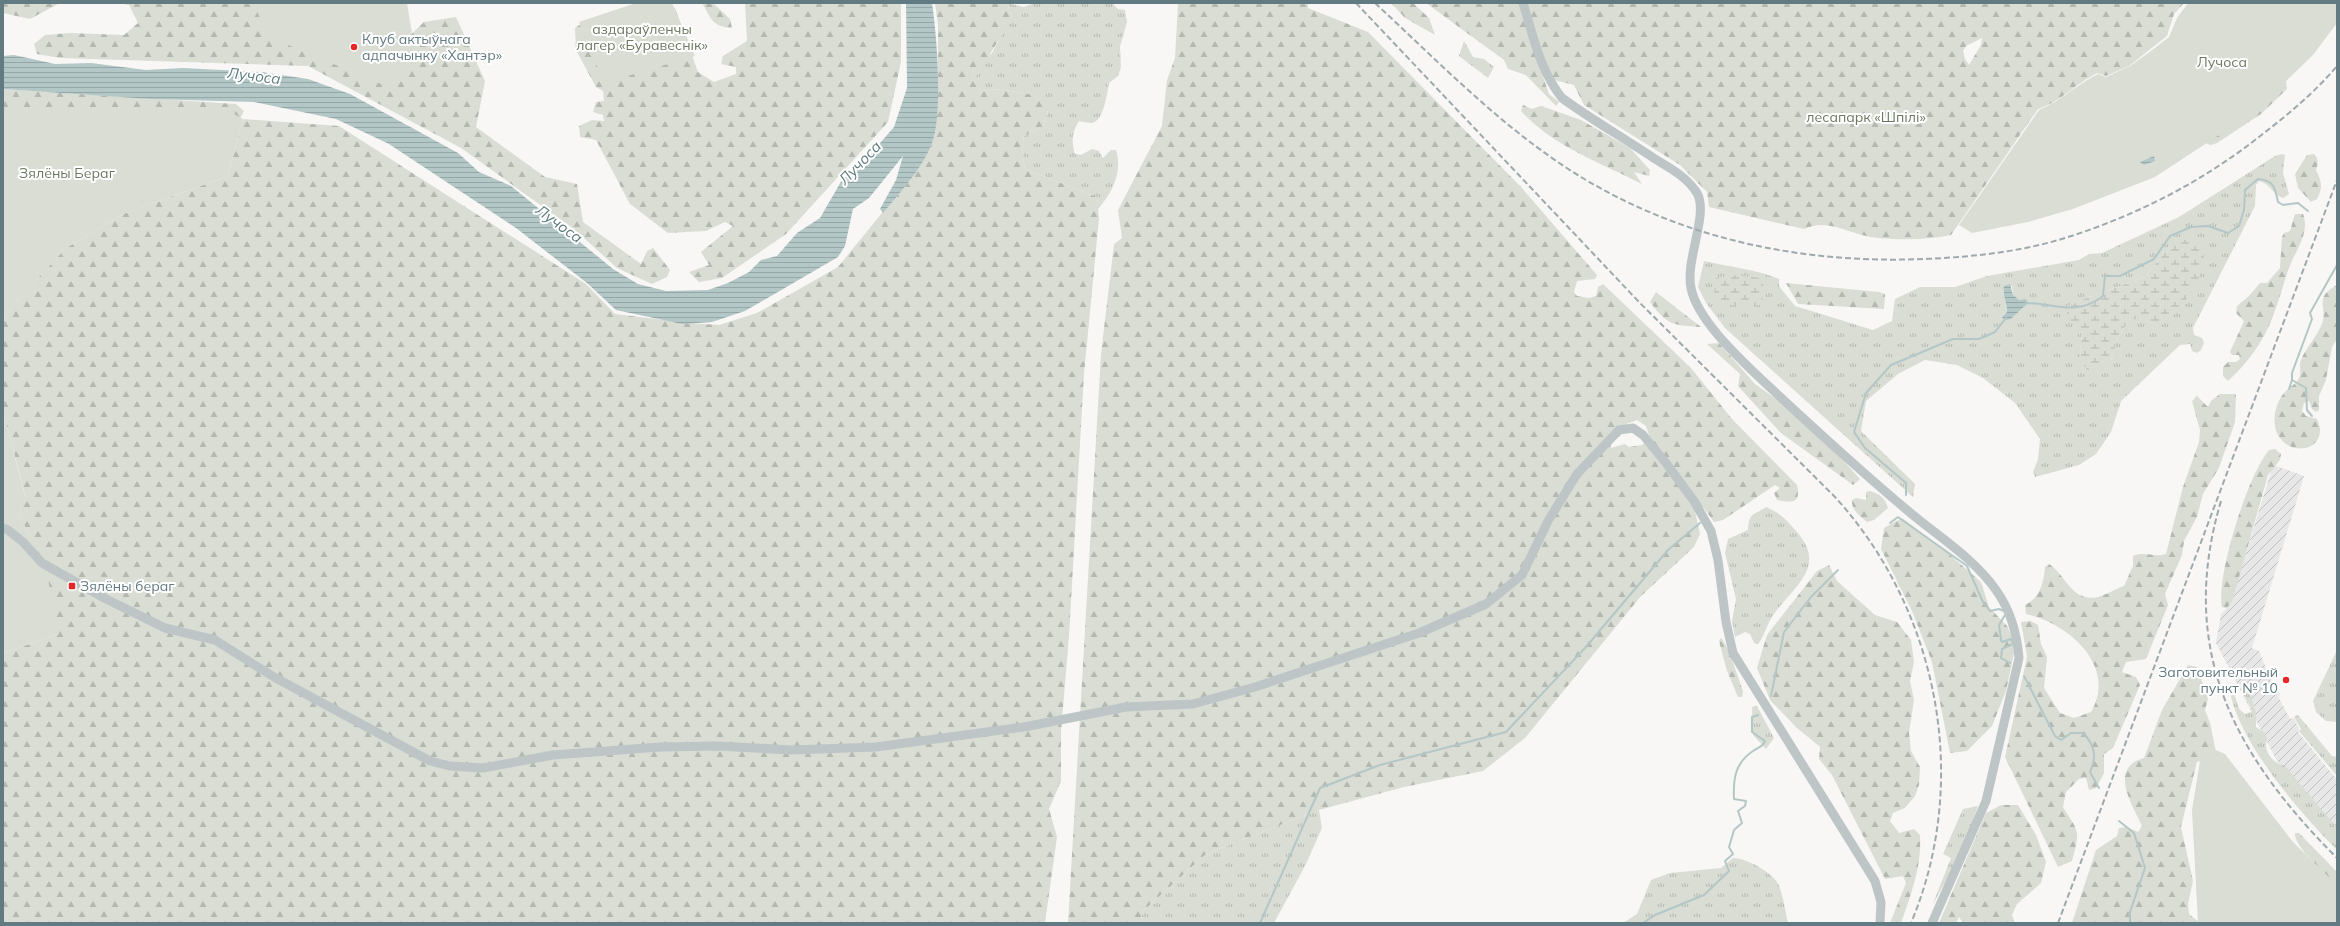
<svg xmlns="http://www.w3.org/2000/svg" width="2340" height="926" viewBox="0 0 2340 926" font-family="Mulish,sans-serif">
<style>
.industrial{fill:url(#industrial-furrows)}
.grass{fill:url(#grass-tufts);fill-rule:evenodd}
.forest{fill:url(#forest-firs);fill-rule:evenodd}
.wetland{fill:url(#wetland-marsh)}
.green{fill:#d9ddd4}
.water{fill:url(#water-rules)}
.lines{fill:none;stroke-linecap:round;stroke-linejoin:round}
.stream{stroke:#b4c7c7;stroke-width:2}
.minor{stroke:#bec5c7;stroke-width:9}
.rail{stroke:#9da9ac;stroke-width:2;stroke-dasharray:6 3;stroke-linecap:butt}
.poi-dot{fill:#e72628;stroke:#fff;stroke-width:1.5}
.labels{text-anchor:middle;stroke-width:4;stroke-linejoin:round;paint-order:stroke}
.park-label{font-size:14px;fill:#6b7961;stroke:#fff}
.poi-label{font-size:14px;fill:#627a81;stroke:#fff;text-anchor:start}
.water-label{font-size:15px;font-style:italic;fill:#5d7b7c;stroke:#fff}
</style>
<defs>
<pattern id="industrial-furrows" width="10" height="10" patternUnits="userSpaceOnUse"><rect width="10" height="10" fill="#e6e7e6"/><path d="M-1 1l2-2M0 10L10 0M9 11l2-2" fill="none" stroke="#bec0c0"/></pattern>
<pattern id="grass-tufts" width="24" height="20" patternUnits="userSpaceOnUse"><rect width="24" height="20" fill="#d9ddd4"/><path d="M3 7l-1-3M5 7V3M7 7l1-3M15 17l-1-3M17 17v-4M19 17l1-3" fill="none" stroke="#b3b8b1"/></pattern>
<pattern id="forest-firs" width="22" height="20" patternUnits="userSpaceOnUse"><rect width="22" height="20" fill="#d9ddd4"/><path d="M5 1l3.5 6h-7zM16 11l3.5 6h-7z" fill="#b3b8b1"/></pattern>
<pattern id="wetland-marsh" width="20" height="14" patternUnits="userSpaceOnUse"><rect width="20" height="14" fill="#d9ddd4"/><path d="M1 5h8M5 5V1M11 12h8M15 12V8" fill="none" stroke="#b3b8b1"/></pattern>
<pattern id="water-rules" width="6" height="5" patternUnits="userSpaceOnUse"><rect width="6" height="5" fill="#b4c7c7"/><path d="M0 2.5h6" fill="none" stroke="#96a7a7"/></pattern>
</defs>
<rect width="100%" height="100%" fill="#f8f7f5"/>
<!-- industrial -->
<polygon class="industrial" points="2273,465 2304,476 2252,648 2259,651 2274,688 2277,687 2280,695 2278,696 2290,719 2294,718 2299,729 2298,732 2337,780 2337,833 2277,761 2216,643 2221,614 2230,605"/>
<!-- grass -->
<g class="grass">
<path d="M 1007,3 L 1024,7 L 1034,3 L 1112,3 L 1118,9 L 1125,10 L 1127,22 L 1120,47 L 1121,67 L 1118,76 L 1109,83 C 1107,93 1104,121 1092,123 C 1088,123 1083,122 1079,121 C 1072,133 1071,141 1075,154 L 1081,155 L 1092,149 L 1099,151 L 1103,158 L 1111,150 L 1116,150 C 1123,172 1112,193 1098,209 L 1097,197 L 1025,169 L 1022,150 L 1024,136 L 1043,126 L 1048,111 L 1034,95 L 999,89 L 980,91 L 974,80 L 986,58 L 992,53 L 1012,15 Z"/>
<polygon points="1464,41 1473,57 1484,59 1494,67 1488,78 1459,56"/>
<path d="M 2282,154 L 2285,155 L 2283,173 L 2289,194 L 2283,198 C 2273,195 2270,183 2259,181 L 2256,185 L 2255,206 L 2193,328 L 2194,335 L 2202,338 L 2204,343 L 2201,350 L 2197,353 L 2192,351 L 2190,344 L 2180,345 L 2121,401 L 2111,432 L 2096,454 L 2079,465 L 2035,477 L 2033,472 L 2038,459 L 2040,439 L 2015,403 L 1983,378 L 1957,365 L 1925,360 L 1898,374 L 1866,401 L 1861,431 L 1915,484 L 1913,497 L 1725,328 L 1706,303 L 1698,287 L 1704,261 C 1729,267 1755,269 1779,279 L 1779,286 L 1795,306 L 1873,330 L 1892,321 L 1895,299 L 1920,287 L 1955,287 L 1987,276 L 2079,260 L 2089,254 L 2102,253 L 2179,217 L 2275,156 ZM 2164,253 L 2159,326 L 2145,320 L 2130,319 L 2118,337 L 2111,360 L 2080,359 L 2082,329 L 2067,307 L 2081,300 L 2145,277 ZM 2012,286 L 2013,295 L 2024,307 L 2011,319 L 2002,317 L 2007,312 L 2003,291 Z"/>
<path d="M 1766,507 C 1780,513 1787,520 1797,532 C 1827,567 1795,585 1774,614 C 1767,623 1765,636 1758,644 L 1754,643 L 1750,634 L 1745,632 L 1735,637 L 1732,621 L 1736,599 L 1725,553 L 1728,539 L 1748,530 C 1749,512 1753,516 1766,507 Z"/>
<polygon points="2337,650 2337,722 2326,721 2316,712 2313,701"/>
<path d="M 2245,688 L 2249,692 L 2256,712 L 2256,727 L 2265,733 L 2267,738 C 2263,751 2272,763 2285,766 L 2337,828 L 2337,850 C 2300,813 2244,748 2231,697 L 2232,694 L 2235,696 L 2239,709 L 2245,714 L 2251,712 L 2252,709 L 2242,691 Z"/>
<polygon points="1757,706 1774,738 1766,749 1753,735 1752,707"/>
<polygon points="2298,715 2332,756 2337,757 2337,776 2299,731 2301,729 2294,717"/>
<polygon points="1978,806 1961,853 1932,906 1951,858 1943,854 1963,809"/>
<polygon points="1319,810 1322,828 1306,864 1274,923 1140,923 1143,911 1206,854"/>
<path d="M 1733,858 C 1747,858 1774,873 1779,886 C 1784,898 1785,911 1788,923 L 1623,923 L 1637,914 L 1651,880 L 1670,873 L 1721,868 Z"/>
</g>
<!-- forest -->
<g class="forest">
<polygon points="3,3 65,3 58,4 30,19 3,13"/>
<polygon points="118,3 361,3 397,48 424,22 456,17 485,81 476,127 545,177 577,184 583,222 641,264 647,251 653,248 670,270 667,277 652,284 617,268 574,229 461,148 308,66 60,58 37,54 34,44 45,35 70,33 124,35 138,23 129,5"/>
<polygon points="664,3 675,8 698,72 714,82 736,74 736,67 721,64 723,56 747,41 745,3 901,3 901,62 888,122 786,234 722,278 699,282 689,272 709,265 701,252 733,226 725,222 706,231 668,233 630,204 596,140 580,137 579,126 592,120 604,121 603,115 593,112 596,102 604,101 603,91 596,87 576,50 575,28 586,20"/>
<path d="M 702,3 L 713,3 L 730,19 L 732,28 C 712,27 711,18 702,3 Z"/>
<path d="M 935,3 L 1007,3 L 1012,15 C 1002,39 986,57 974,80 L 980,91 L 999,89 L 1034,95 L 1048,110 L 1043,126 L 1024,136 L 1022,150 L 1025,169 L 1097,197 L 1099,218 L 1084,374 L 1069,636 L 1061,732 L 1061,781 L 1049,809 L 1057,837 L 1045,923 L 3,923 L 3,653 L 59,634 L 31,536 L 19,517 L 25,495 L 3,411 L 3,320 L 17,300 L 66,248 L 123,214 L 228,176 L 243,119 L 339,126 L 586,284 L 615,314 L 689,323 L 719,325 L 757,313 L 838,267 L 890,203 L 930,147 L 938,87 L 938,25 Z"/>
<path d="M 1178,3 L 1308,3 L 1308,8 L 1368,32 L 1521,187 L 1597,275 L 1595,279 L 1577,281 L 1574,292 L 1577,296 L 1589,298 L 1596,296 L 1598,287 L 1603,284 L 1691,368 L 1732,419 L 1797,485 C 1801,505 1792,502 1777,500 L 1774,493 L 1780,488 L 1775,485 L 1723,520 L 1714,522 L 1703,507 L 1695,511 L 1700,534 L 1694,547 L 1641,596 L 1525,738 L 1483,771 L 1404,787 L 1319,810 L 1206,854 L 1143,911 L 1140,923 L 1068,923 L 1101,354 L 1114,244 L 1122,238 L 1118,210 L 1162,126 L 1167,80 L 1175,58 ZM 1637,420 L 1646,426 L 1650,438 L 1642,445 L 1629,447 L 1625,444 L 1611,448 L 1610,443 L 1620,436 L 1626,424 Z"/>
<polygon points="1391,3 1413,3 1429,18 1435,35 1405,18"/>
<path d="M 1426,3 L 2184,3 L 2174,14 L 2167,36 L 2129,66 L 2106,76 L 2097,73 C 2075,84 2062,101 2038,109 L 1951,235 C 1928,240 1902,240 1878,238 C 1851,236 1829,217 1804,229 L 1709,207 L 1707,192 L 1680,165 L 1584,105 L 1574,85 L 1543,77 L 1549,94 L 1559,102 L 1556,106 L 1526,75 L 1508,69 L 1504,60 ZM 1982,38 L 1981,45 L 1969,65 L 1965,59 L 1963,51 L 1966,46 Z"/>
<polygon points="2283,81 2286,82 2287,89 2261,114 2217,143 2211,145 2207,144 2207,141"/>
<polygon points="3,89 236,104 244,111 238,122 3,239"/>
<path d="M 1523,105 L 1532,109 L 1541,106 L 1581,120 L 1630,148 L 1650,170 L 1649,176 L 1634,172 L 1642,184 C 1600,162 1554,147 1521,111 Z"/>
<path d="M 2314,154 C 2319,159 2318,164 2316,170 C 2322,182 2323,188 2317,199 L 2311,202 L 2298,188 L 2295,174 L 2307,155 Z"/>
<path d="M 2295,214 L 2303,214 C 2310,231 2297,249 2291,263 C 2284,280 2280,299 2273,316 C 2264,341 2247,364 2228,381 L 2223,376 L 2223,367 L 2228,362 L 2236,362 L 2240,359 L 2239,355 L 2232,355 L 2230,352 L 2244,321 L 2236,313 L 2237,306 L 2249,296 L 2260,283 L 2267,283 L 2280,268 L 2282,237 L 2284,233 L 2290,231 Z"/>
<polygon points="1786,283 1879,292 1885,294 1884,309 1798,304"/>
<path d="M 2337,285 L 2337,339 L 2332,347 L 2326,380 L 2319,396 L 2319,410 L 2316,412 L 2312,409 L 2309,401 L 2304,403 L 2302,411 L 2306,416 L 2317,419 C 2331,448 2292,460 2278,435 C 2271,424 2275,402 2285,392 C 2288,388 2295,385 2298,380 C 2303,373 2298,366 2301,360 C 2306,347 2316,338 2321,326 C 2330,308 2311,299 2337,285 Z"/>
<path d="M 1656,292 L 1701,327 C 1673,325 1668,326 1650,302 Z"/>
<polygon points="1719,343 1755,384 1790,409 1834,450 1860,479 1853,485 1781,433 1738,386 1740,374 1707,344"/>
<path d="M 2220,394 L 2236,394 L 2235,422 L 2219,468 L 2203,494 L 2197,517 L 2184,541 L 2182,555 L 2165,594 L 2168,605 L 2146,659 L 2126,662 L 2122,672 L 2136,677 L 2140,685 L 2113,748 L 2104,754 L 2104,773 L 2096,788 L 2089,790 L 2086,778 L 2079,779 L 2066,792 L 2063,807 C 2080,834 2080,830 2072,861 L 2058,867 L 2005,757 L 2027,657 L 2021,622 L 2031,621 L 2038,625 L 2041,644 L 2047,657 L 2044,688 L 2060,713 L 2074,718 L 2091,712 C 2118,666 2068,623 2026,614 L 2025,605 C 2040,598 2044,582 2045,567 L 2049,564 C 2066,575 2072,603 2098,597 C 2106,595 2115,589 2124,586 L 2133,566 L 2133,556 C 2144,551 2155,558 2166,554 L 2183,487 L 2199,442 L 2200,430 L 2192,401 L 2197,396 L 2208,407 L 2211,401 Z"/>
<path d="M 2275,449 L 2281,454 L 2280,460 L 2268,475 L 2232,602 L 2227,608 L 2222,607 C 2216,575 2248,475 2269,450 Z"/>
<path d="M 1870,491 C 1880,494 1885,498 1888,508 L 1874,520 L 1867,522 C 1860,516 1851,510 1852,500 L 1856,498 L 1866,500 L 1866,492 Z"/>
<polygon points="1902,518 1942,548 1981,582 1989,607 2007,626 2016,644 2006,691 1992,726 1967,751 1950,753 1932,662 1912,611 1881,549 1884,528"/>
<path d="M 1829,565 L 1837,581 L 1875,615 L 1897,622 L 1911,640 L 1914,662 L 1910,681 L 1914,700 L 1909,733 L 1911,751 L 1920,767 L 1919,785 L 1915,796 L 1905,808 L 1893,813 L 1890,821 L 1899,833 L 1914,829 L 1920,835 C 1922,866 1911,894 1901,923 L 1890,923 L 1906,883 L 1903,876 L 1885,879 L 1832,775 L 1819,759 L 1820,747 L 1796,727 L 1770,700 L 1757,668 L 1767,635 L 1817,571 Z"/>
<path d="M 1721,638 C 1727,643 1739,680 1743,691 L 1742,697 L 1738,697 L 1727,671 L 1719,641 Z"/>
<path d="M 2188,665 L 2197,667 L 2208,699 L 2205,710 L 2210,723 L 2216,752 L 2209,759 L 2197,762 L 2181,827 L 2193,881 L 2188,904 L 2189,914 L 2200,923 L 2072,923 L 2096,850 L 2117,836 L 2119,828 L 2127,827 L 2138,832 L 2142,826 C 2132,804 2108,768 2144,758 L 2162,710 Z"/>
<polygon points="2001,805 2018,805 2036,835 2046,862 2041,883 2017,904 2012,915 2015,923 1963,923 1959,917 1956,923 1939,923 1986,813"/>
<path d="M 2295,833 L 2299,833 L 2337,872 L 2337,885 C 2327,875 2293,846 2295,833 Z"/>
</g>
<!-- wetland -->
<g class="wetland">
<path d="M 2189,238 L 2197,240 C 2199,243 2202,247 2203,251 C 2209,273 2178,317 2159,326 L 2145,320 L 2130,319 L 2118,337 L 2111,360 L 2098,371 L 2087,370 L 2080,359 L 2082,329 L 2067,318 L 2067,307 L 2081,300 L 2145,277 L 2164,253 L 2177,243 Z"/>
<polygon points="1732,275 1761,278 1765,290 1761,305 1728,305 1714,295 1716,278"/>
</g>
<!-- green -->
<g class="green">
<polygon points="254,3 407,3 416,58 395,90 267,36"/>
<polygon points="636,3 672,3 695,56 604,83 579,22"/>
<path d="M 2188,3 L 2337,3 L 2337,23 L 2313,55 L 2254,112 L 2155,177 L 2073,209 L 2028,222 L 1972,233 L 1959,225 L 2039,110 C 2061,101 2076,85 2098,74 L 2106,77 L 2130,66 L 2151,51 L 2169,37 L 2177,18 Z"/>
<polygon points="3,108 229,111 243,119 228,176 123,214 66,248 17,300 3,320"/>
<polygon points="3,411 25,496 19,517 31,536 46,569 59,634 3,653"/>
<polygon points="2211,748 2225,754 2293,842 2337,885 2337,923 2198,923 2192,810 2200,761"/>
</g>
<!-- water -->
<g class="water">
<path d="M 906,3 L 932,3 C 937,36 943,113 932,143 C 922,169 901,191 883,213 L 880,209 L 896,180 L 903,156 L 869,198 L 853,209 L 845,246 L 838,257 L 745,311 L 712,322 L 682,324 L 616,310 L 587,283 L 516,228 L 389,144 L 336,119 L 254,102 L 150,99 L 3,89 L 3,56 L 14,55 L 55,64 L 91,63 L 146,70 L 183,68 L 261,72 L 308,79 L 350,94 L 458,153 L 479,172 L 511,186 L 613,269 L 638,284 L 666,291 L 708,290 L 728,283 L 749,272 L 761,260 L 777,256 L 797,233 L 820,218 L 842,180 L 862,164 L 894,127 L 907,88 Z"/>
<polygon points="2154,156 2155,161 2144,165 2140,162"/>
<path d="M 2010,284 L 2013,295 L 2019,300 L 2026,299 L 2028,303 L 2011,319 L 2004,320 L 2002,317 L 2007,312 C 2007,303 2002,295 2004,286 Z"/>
</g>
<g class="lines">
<!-- stream -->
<g class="stream">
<path d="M 2026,303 C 2055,303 2076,317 2103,296 L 2105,276 L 2120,276 L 2154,259 L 2170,236 L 2191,227 L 2208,226 L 2228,233 L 2239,226 L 2244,210 L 2245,190 L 2258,179 C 2274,180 2275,188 2278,202 L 2283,205 L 2298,203 L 2308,211"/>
<polyline points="2289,389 2292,380"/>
<polyline points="2312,416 2307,410 2306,388 2292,380 2292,373 2312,319 2310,313 2337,265 2337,255"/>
<polyline points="1906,495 1906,483 1865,448 1854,432 1866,393 1891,365 1953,339 1979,339 1995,332 2006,318"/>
<polyline points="1890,523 1898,517 1967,566 1983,602 1990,611 1999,609 2004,611"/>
<polyline points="2005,615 1999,625 2001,640 2002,642 2011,639 2013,644 2002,649 2001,658 2010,663"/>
<path d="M 2024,676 L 2055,736 L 2061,740 L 2071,733 L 2083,733 C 2095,745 2097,757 2090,772 L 2099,788"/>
<polyline points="1771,696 1784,632 1811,597 1838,570"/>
<polyline points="2119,821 2134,833 2145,868 2130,912 2130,923"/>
<polyline points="1260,923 1320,788 1380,765 1506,732 1585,648 1668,550 1700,523"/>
<path d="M 1643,923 L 1655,915 L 1704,895 L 1729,871 L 1725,861 L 1733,854 L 1729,847 L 1734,830 L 1742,823 L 1738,811 L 1745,806 L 1746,801 L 1734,799 C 1733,779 1735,763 1753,751 C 1758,747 1762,748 1765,741 L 1752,732 L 1752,717 L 1758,715"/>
</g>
<!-- minor -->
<g class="minor">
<path d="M 1523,3 C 1533,35 1540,71 1562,98 C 1592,120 1624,138 1655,159 C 1670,168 1687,177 1697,193 C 1709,214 1685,260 1691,288 C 1697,319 1738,357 1761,379 C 1808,423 1857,468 1907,510 C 1936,535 1974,558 1996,590 C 2011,611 2017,633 2019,658 L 1986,801 L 1932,923"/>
<polyline points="3,528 8,530 23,542 42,563 106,599 165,628 215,640 274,677 430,761 450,766 483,768 553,755 660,747 718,746 792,750 876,747 1024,727 1126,707 1193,704 1255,687 1419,633 1486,604 1522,575 1548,521 1577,474 1619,430 1633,428 1643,435 1666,463 1694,501 1711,531 1718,560 1726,622 1733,653 1875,881 1881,902 1880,923"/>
</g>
<!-- rail -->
<g class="rail">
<path d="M 1356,3 L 1639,302 L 1835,497 C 1939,611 1971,781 1911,923"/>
<path d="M 1375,3 C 1441,64 1504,130 1581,177 C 1685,240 1804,264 1924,259 C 1972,257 2020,252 2065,238 C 2138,215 2204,181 2264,133 C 2290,113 2316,91 2337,66"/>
<path d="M 2221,501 C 2177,649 2233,754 2337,858"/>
<polyline points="2058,923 2337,180"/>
</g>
</g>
<!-- markers -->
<g class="poi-dot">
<circle cx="354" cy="47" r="4"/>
<rect x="68" y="582" width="8" height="8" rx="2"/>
<circle cx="2286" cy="680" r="4"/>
</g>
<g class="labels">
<!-- park labels -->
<g class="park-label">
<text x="642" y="34">аздараўленчы<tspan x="642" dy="16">лагер «Буравеснік»</tspan></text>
<text x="2222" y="67">Лучоса</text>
<text x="1866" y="122">лесапарк «Шпілі»</text>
<text x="67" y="178">Зялёны Бераг</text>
</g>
<!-- poi labels -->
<g class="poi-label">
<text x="362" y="44">Клуб актыўнага<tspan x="362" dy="16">адпачынку «Хантэр»</tspan></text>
<text x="80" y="591">Зялёны бераг</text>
<text x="2278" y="677" text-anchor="end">Заготовительный<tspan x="2278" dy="16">пункт № 10</tspan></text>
</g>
<!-- water labels -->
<g class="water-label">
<text transform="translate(254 76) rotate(7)" y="5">Лучоса</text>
<text transform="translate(860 163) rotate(-46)" y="5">Лучоса</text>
<text transform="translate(559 224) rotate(36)" y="5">Лучоса</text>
</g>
</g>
<!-- border -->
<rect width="2340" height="926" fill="none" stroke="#627a81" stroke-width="8"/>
</svg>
